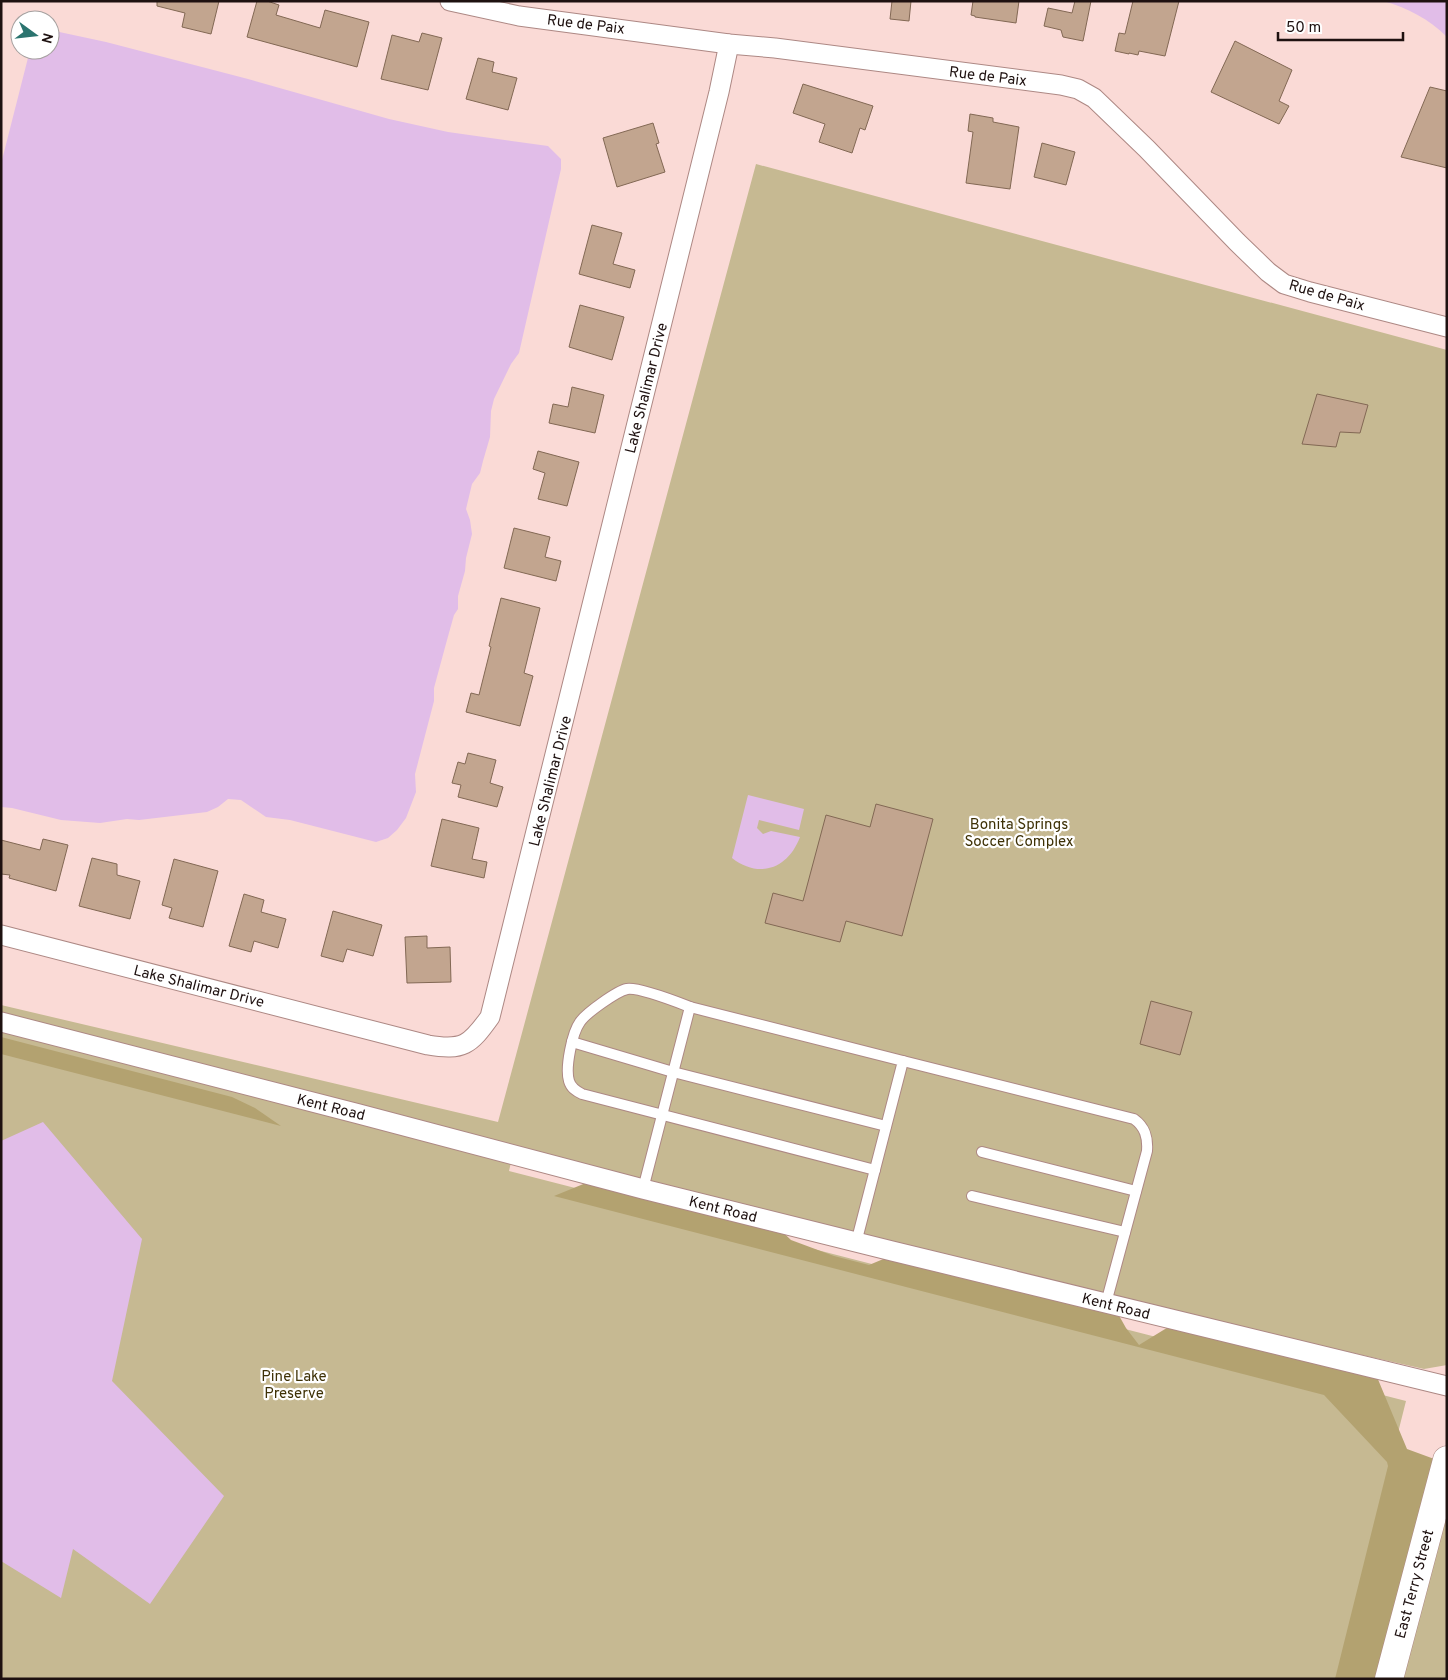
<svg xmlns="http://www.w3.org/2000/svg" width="1448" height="1680" viewBox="0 0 1448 1680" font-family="Overpass,sans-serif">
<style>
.green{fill:#c6b992}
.forest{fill:#b3a270}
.water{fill:#e1bde8}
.building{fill:#c2a58f;stroke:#826854}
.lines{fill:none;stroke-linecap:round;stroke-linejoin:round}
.lane-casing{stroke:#ad8884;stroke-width:12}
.street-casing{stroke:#ad8884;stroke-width:21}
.secondary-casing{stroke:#ad8884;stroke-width:29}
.lane{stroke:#fff;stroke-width:10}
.street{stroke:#fff;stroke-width:19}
.secondary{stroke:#fff;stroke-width:28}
.labels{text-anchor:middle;stroke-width:4.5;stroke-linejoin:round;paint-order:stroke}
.street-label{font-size:15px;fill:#1e1110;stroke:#fff}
.park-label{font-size:15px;fill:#3e3106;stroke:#fff}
</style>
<rect width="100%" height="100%" fill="#fadad6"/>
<!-- green -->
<g class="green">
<polygon points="756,164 1447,350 1447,1365 1424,1369 1136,1304 494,1141 513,1154 509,1171 1406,1401 1336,1679 1,1679 1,1005 498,1122"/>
<polygon points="1447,1498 1447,1679 1399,1679"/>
</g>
<!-- forest -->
<g class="forest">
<polygon points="1,1037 232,1097 255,1108 281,1126 1,1054"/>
<polygon points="603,1176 768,1218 791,1240 834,1256 869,1265 893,1255 1113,1305 1126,1328 1139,1345 1170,1326 1377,1377 1407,1449 1437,1460 1379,1679 1335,1679 1388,1466 1387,1462 1324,1395 554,1196"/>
</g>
<!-- water -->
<g class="water">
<path d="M 1383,1 L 1447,1 L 1447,37 C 1429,19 1408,8 1383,1 Z"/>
<polygon points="50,30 106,42 248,79 389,119 448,132 548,146 561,159 561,169 519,353 511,364 494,399 491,411 490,437 483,461 480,473 472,484 466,509 470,520 472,534 466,558 465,571 458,596 458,609 454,615 447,640 434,688 434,701 415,774 416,792 406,818 397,830 388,838 376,842 290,820 266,817 241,800 228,799 218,807 207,812 139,820 127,819 100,823 61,820 12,808 1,807 1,164 30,50 50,50"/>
<path d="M 748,795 L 804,809 L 799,830 L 759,820 L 757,828 L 763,834 L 771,831 L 800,837 C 788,869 759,879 732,858 Z"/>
<polygon points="43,1122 142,1239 112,1381 224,1496 150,1604 73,1549 61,1598 1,1561 1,1141"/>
</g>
<!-- building -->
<g class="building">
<polygon points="157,1 219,1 211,34 182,27 185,13 157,6"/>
<polygon points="257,1 267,1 279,5 276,15 320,28 325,10 369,22 357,67 247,37"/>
<polygon points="892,1 911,1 909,21 890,19"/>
<polygon points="973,1 1019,1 1016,23 975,17 975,16 971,15"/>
<polygon points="1075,1 1091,1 1083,41 1063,37 1061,30 1044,26 1048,8 1072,13"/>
<polygon points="1133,1 1179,1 1165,56 1139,51 1138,55 1129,53 1129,54 1115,51 1119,33 1125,34"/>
<polygon points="422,33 442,38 428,90 381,79 392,35 419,42"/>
<polygon points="1235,41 1292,70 1279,101 1289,106 1279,124 1211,92"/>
<polygon points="478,58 494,62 492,72 517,78 508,110 466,99"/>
<polygon points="803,84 873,106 865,130 860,128 852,153 819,142 825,124 793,113"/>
<polygon points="1430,87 1447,91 1447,168 1401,157"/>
<polygon points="970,114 993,118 993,122 1019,127 1010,189 966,183 973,132 968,131"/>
<polygon points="653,123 659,143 656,144 665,172 617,187 603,138"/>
<polygon points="1042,143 1075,152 1066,185 1034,177"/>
<polygon points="592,225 622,233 613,264 635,270 630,288 579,274"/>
<polygon points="580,305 624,317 612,360 569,347"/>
<polygon points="572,387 604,395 595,433 549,423 553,404 568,407"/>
<polygon points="1317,394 1368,405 1360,433 1340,432 1336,447 1302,444"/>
<polygon points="538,451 579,462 567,506 538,499 545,473 533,469"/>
<polygon points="514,528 550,537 545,557 561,561 556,581 504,568"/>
<polygon points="501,598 540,608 524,673 533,676 520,726 466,712 471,693 479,695 491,647 489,646"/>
<polygon points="468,753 496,760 490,783 503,787 497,807 458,797 461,785 452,783 458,762 465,764"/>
<polygon points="876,804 933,819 902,936 846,921 840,942 765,923 773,893 803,901 826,815 870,827"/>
<polygon points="442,819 479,828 472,859 487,862 484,878 431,866"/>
<polygon points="43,839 68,845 56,891 9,878 10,875 1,874 1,840 40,850"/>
<polygon points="92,858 117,864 117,875 140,881 130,919 79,906"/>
<polygon points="174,859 218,871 203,927 169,918 172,908 162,905"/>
<polygon points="244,894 264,900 261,912 286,919 278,948 254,941 251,952 229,946"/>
<polygon points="333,911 382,925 373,956 347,949 343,962 321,956"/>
<polygon points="427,936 427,948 450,947 451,982 407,983 405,937"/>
<polygon points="1151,1001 1192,1012 1180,1055 1140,1044"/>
</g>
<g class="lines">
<defs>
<g id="lane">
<path d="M 690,1007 C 677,1002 639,987 627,989 C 617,991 586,1013 580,1022 C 572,1033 565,1068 569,1081 C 571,1088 576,1091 582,1094 L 875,1170"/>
<polyline points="572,1042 673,1072 886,1126"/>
<path d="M 903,1061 L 1134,1119 C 1145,1127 1148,1137 1147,1151 L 1106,1303"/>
<polyline points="982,1152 1136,1191"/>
<polyline points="643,1189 690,1007 903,1061 856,1243"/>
<polyline points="972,1196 1125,1232"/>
</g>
<g id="street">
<polyline points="450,1 519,16 729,44 775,48 1061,85 1078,89 1094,98 1147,149 1237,242 1268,272 1284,284 1310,292 1447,327"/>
<path d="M 1,935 L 428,1045 C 463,1051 470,1045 490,1017 L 719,92 L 729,44"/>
<polyline points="1,1022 359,1114 643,1189 892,1251 1447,1386"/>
</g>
<polyline id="secondary" points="1389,1679 1447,1460"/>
</defs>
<!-- lane casing -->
<use href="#lane" class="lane-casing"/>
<!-- street casing -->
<use href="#street" class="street-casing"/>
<!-- secondary casing -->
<use href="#secondary" class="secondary-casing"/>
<!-- lane -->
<use href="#lane" class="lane"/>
<!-- street -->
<use href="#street" class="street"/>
<!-- secondary -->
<use href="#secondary" class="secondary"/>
</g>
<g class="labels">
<!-- street labels -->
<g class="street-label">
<text transform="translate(586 24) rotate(7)" y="5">Rue de Paix</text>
<text transform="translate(988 76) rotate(7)" y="5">Rue de Paix</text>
<text transform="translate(1327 295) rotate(16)" y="5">Rue de Paix</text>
<text transform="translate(646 388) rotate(-76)" y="5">Lake Shalimar Drive</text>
<text transform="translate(550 781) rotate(-76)" y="5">Lake Shalimar Drive</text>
<text transform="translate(199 986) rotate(14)" y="5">Lake Shalimar Drive</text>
<text transform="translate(331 1107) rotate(14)" y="5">Kent Road</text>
<text transform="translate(723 1209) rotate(14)" y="5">Kent Road</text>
<text transform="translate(1116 1306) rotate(14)" y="5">Kent Road</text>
<text transform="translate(1414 1584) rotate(-75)" y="5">East Terry Street</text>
</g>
<!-- park labels -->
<g class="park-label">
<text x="1019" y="829">Bonita Springs<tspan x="1019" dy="17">Soccer Complex</tspan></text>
<text x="294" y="1381">Pine Lake<tspan x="294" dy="17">Preserve</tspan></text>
</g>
</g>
<!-- border -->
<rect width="1448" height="1680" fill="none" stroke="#1e1110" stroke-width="5"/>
<!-- north arrow -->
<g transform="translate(35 35) rotate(105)"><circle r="24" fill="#ffffff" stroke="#a5a09f"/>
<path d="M0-4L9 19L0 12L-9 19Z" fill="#2b746f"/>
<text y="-8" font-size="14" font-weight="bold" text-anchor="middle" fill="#1e1110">N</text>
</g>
<!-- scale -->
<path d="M1278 32v8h125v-8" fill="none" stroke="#1e1110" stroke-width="2.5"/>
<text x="1286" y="32" font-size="15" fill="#1e1110" stroke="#ffffff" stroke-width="4" paint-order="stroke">50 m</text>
</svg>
